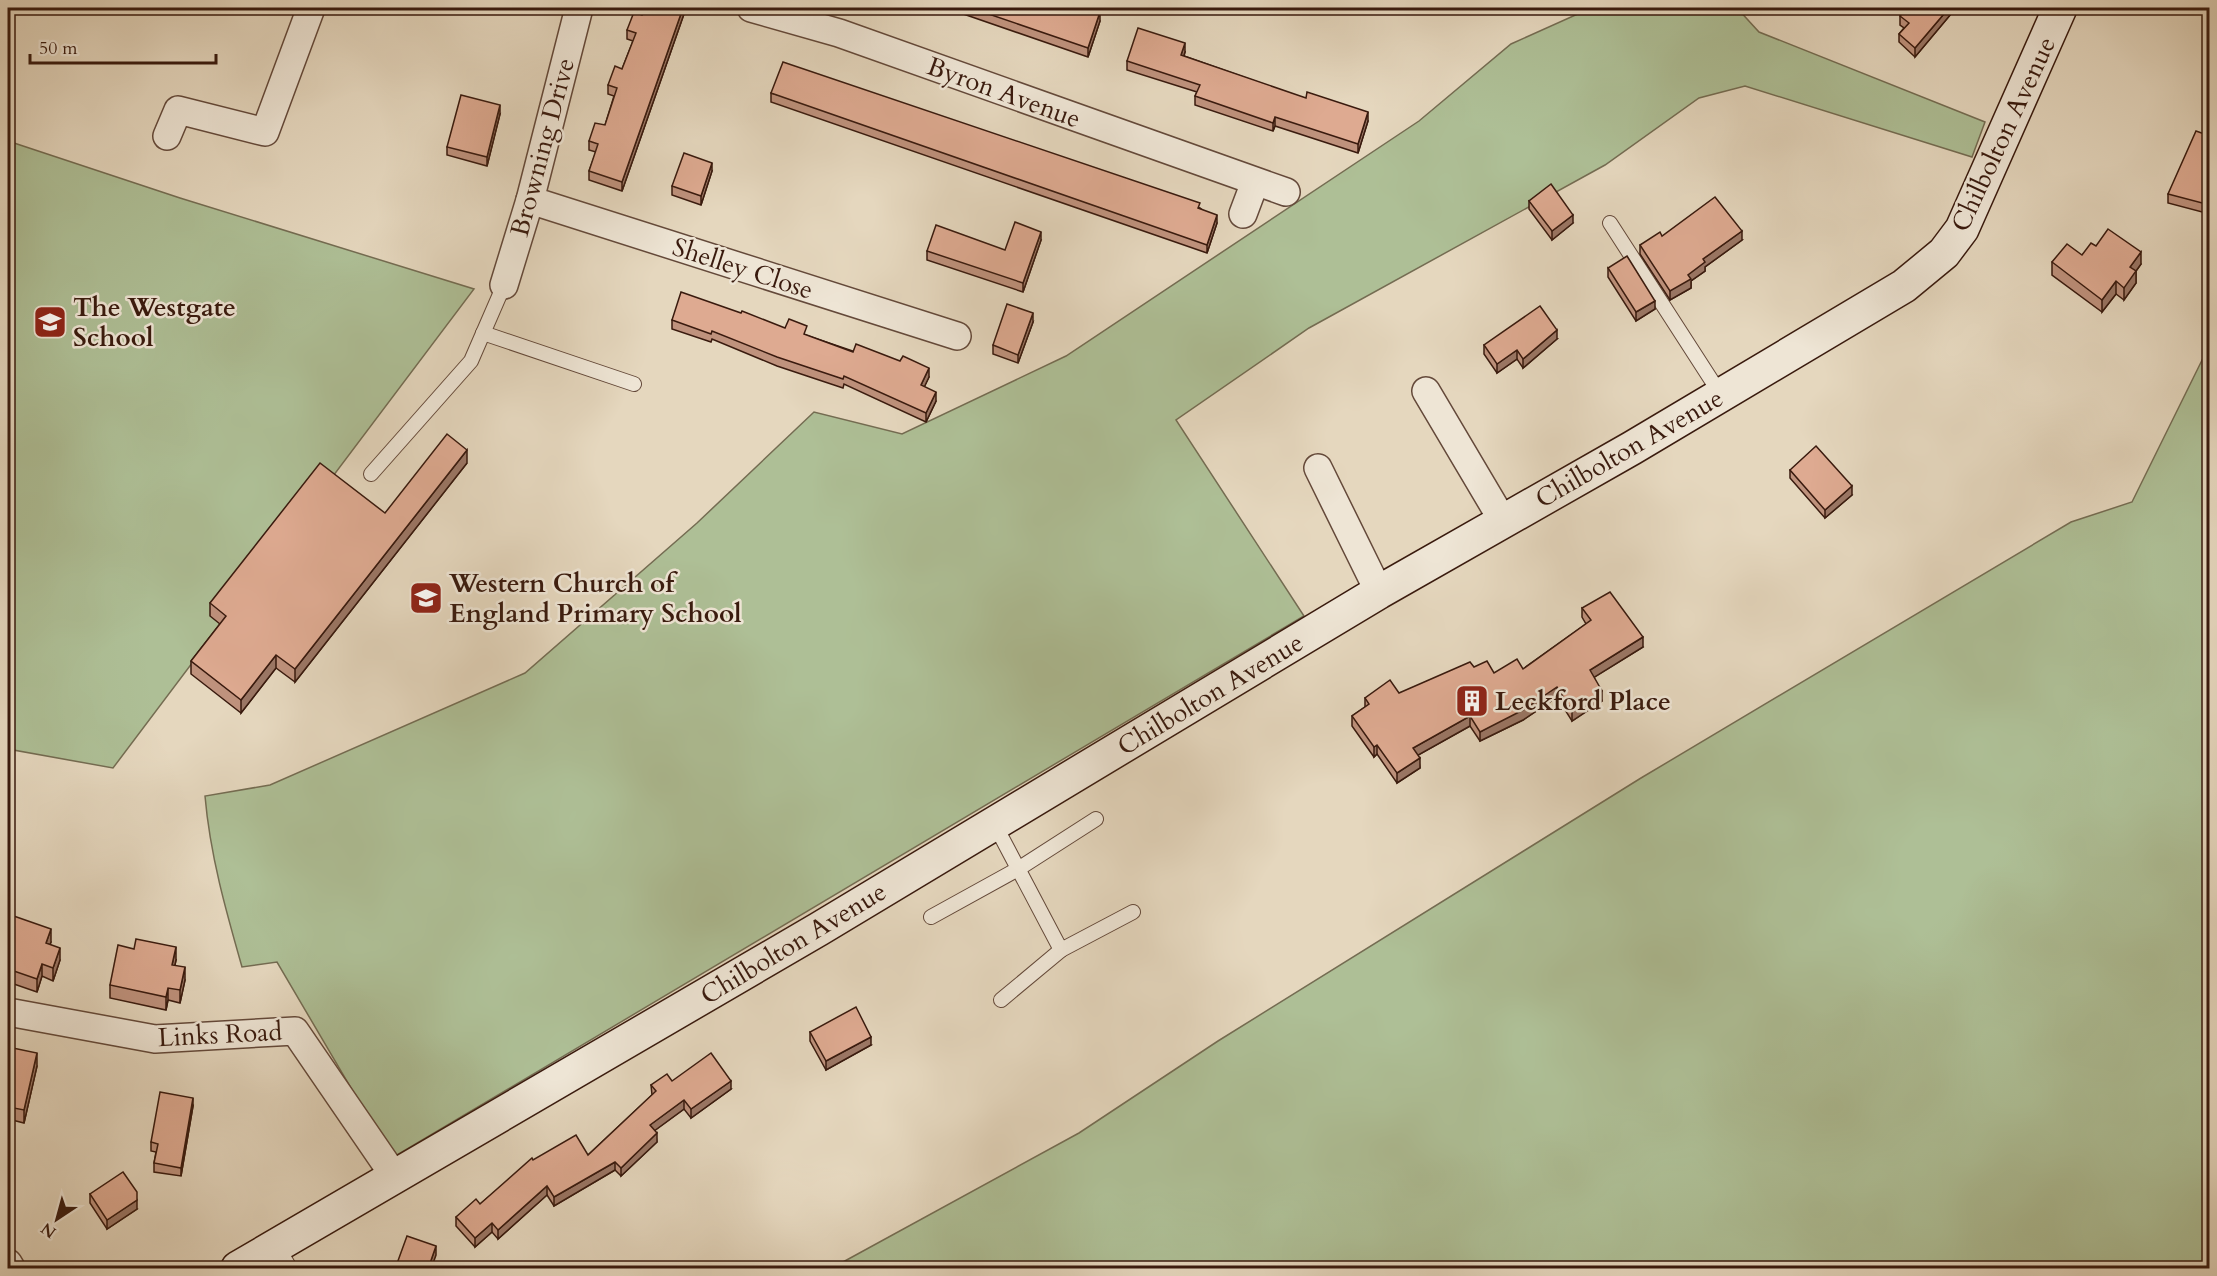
<svg xmlns="http://www.w3.org/2000/svg" width="2217" height="1276" viewBox="0 0 2217 1276" font-family="Cardo,serif">
<style>
.green{fill:#aebf96;stroke:#746c52;stroke-width:1.5}
.lines{fill:none;stroke-linecap:round;stroke-linejoin:round}
.lane-casing{stroke:#64493a;stroke-width:16}
.street-casing{stroke:#64493a;stroke-width:30}
.secondary-casing{stroke:#391a0e;stroke-width:36}
.lane{stroke:#eee5d5;stroke-width:14}
.street{stroke:#eee5d5;stroke-width:27}
.secondary{stroke:#eee5d5;stroke-width:33}
.wall{fill:#bf927d;stroke:#391a0e;stroke-width:1.5}
.shaded-wall{fill:#9b7766;stroke:#391a0e;stroke-width:1.5}
.building{fill:#deaa91;stroke:#391a0e;stroke-width:1.5}
.labels{text-anchor:middle;stroke-width:5;stroke-linejoin:round;paint-order:stroke}
.street-label{font-size:26px;fill:#391a0e;stroke:#eee5d5}
.poi-label{font-size:26px;font-weight:bold;fill:#391a0e;stroke:#eee5d5;text-anchor:start}
</style>
<rect width="100%" height="100%" fill="#e5d7be"/>
<filter id="stains"><feTurbulence type="fractalNoise" baseFrequency=".00333" numOctaves="4"/><feColorMatrix values="0 0 0 0 .2 0 0 0 0 .09 0 0 0 0 .02 0 0 0 .5 -.17"/></filter>
<radialGradient id="worn" r=".72"><stop offset=".6" stop-color="#630" stop-opacity="0"/><stop offset="1" stop-color="#630" stop-opacity=".3"/></radialGradient>
<!-- green -->
<g class="green">
<path d="M 1591,8 L 1737,8 L 1759,32 L 1985,122 L 1972,157 L 1745,86 L 1699,98 L 1605,165 L 1309,328 L 1176,420 L 1304,616 L 392,1158 L 277,962 L 242,967 C 226,911 210,855 205,796 L 270,785 L 525,673 L 697,523 L 814,412 L 902,434 L 1066,356 L 1419,121 L 1511,44 Z"/>
<polygon points="8,141 180,198 474,289 113,768 8,749"/>
<polygon points="2209,346 2209,1268 832,1268 1079,1133 1218,1041 1641,778 2071,522 2132,502"/>
</g>
<g class="lines">
<defs>
<g id="lane">
<polyline points="1610,223 1721,395"/>
<polyline points="483,333 634,384"/>
<polyline points="371,474 471,361 504,285"/>
<polyline points="994,823 1061,950 1133,912"/>
<polyline points="931,917 1018,869 1096,819"/>
<polyline points="1001,1000 1061,950"/>
<polyline points="277,1246 290,1268"/>
</g>
<g id="street">
<polyline points="751,8 839,33 1286,192"/>
<polyline points="167,136 178,110 265,132 311,8"/>
<polyline points="530,200 957,336"/>
<polyline points="1243,214 1255,182"/>
<polyline points="504,285 530,200 579,8"/>
<polyline points="1426,391 1503,521"/>
<polyline points="1318,468 1379,592"/>
<polyline points="8,1012 155,1039 295,1031 395,1177"/>
<polyline points="8,1263 11,1268"/>
</g>
<polyline id="secondary" points="238,1268 819,929 1379,592 1632,448 1904,286 1944,253 1962,229 2060,8"/>
</defs>
<!-- lane casing -->
<use href="#lane" class="lane-casing"/>
<!-- street casing -->
<use href="#street" class="street-casing"/>
<!-- secondary casing -->
<use href="#secondary" class="secondary-casing"/>
<!-- lane -->
<use href="#lane" class="lane"/>
<!-- street -->
<use href="#street" class="street"/>
<!-- secondary -->
<use href="#secondary" class="secondary"/>
</g>
<!-- wall -->
<g class="wall">
<polygon points="685,8 685,11 622,191 589,180 589,171 596,152 589,150 589,141 605,125 614,96 608,94 608,85 622,69 633,41 627,39 627,30 642,15"/>
<polygon points="946,8 1085,8 1100,21 1088,57"/>
<polygon points="1907,8 1956,8 1915,57 1899,42 1899,34 1904,28 1900,25 1900,16"/>
<polygon points="1185,52 1184,56 1368,121 1358,153 1275,126 1273,131 1195,105 1195,96 1197,92 1127,70 1127,61"/>
<polygon points="771,93 1200,208 1217,223 1207,253 771,102"/>
<polygon points="500,114 487,166 447,155 447,147"/>
<polygon points="2210,136 2210,212 2206,213 2168,203 2168,194"/>
<polygon points="712,171 701,205 672,195 672,186"/>
<polygon points="1529,201 1573,223 1552,240 1529,209"/>
<polygon points="1662,236 1742,240 1705,267 1705,271 1691,281 1691,288 1670,300 1640,254 1640,245"/>
<polygon points="1041,240 1023,292 927,260 927,251 1005,250"/>
<polygon points="2096,246 2141,264 2136,271 2136,283 2124,300 2116,294 2102,312 2052,275 2052,262 2082,255"/>
<polygon points="1608,268 1655,309 1636,321 1608,277"/>
<polygon points="672,320 785,328 929,377 924,387 936,401 926,422 844,384 843,388 777,366 712,339 711,342 672,329"/>
<polygon points="1033,322 1018,363 993,354 993,345"/>
<polygon points="1557,339 1523,368 1517,359 1497,373 1484,354 1484,345"/>
<polygon points="467,463 295,682 276,668 241,713 191,674 191,661 220,624 210,616 210,603 385,513"/>
<polygon points="1790,470 1852,495 1825,518 1790,478"/>
<polygon points="1582,608 1643,647 1594,677 1602,701 1572,721 1557,697 1523,720 1480,741 1470,726 1418,755 1420,768 1397,783 1377,754 1374,757 1352,726 1352,716 1365,707 1365,698 1399,693 1494,673 1523,669 1586,624 1582,617"/>
<polygon points="8,914 51,942 50,944 60,960 53,981 42,976 37,992 8,982"/>
<polygon points="176,960 175,965 185,980 180,1003 168,1000 166,1010 110,998 110,985"/>
<polygon points="810,1032 871,1045 826,1070 810,1041"/>
<polygon points="8,1047 37,1066 24,1123 8,1119"/>
<polygon points="672,1081 731,1089 691,1118 684,1109 655,1130 657,1142 621,1176 615,1170 554,1206 547,1195 498,1239 492,1232 475,1247 456,1226 456,1217 480,1204 533,1160 588,1155 652,1095 651,1085"/>
<polygon points="193,1106 181,1176 154,1172 154,1163 156,1152 151,1151 151,1142"/>
<polygon points="90,1194 137,1209 107,1229 90,1203"/>
</g>
<!-- shaded-wall -->
<g class="shaded-wall">
<polygon points="683,8 685,8 685,11 622,191 622,182"/>
<polygon points="1949,8 1956,8 1915,57 1915,48"/>
<polygon points="1100,12 1100,21 1088,57 1088,48"/>
<polygon points="1185,43 1185,52 1181,64 1181,55"/>
<polygon points="500,105 500,114 487,166 487,157"/>
<polygon points="1368,112 1368,121 1358,153 1358,144"/>
<polygon points="1275,117 1275,126 1273,131 1273,123"/>
<polygon points="712,163 712,171 701,205 701,196"/>
<polygon points="1217,215 1217,223 1207,253 1207,245"/>
<polygon points="1573,215 1573,223 1552,240 1552,231"/>
<polygon points="1742,231 1742,240 1705,267 1705,271 1691,281 1691,288 1670,300 1670,291 1703,259"/>
<polygon points="1041,232 1041,240 1023,292 1023,283"/>
<polygon points="2141,252 2141,264 2136,271 2136,283 2124,300 2124,288 2130,267"/>
<polygon points="2116,281 2116,294 2102,312 2102,300"/>
<polygon points="1655,301 1655,309 1636,321 1636,312"/>
<polygon points="1033,313 1033,322 1018,363 1018,355"/>
<polygon points="1557,330 1557,339 1523,368 1523,359"/>
<polygon points="1517,350 1517,359 1497,373 1497,364"/>
<polygon points="929,368 929,377 921,394 921,385"/>
<polygon points="936,392 936,401 926,422 926,413"/>
<polygon points="467,450 467,463 295,682 295,669"/>
<polygon points="1852,486 1852,495 1825,518 1825,510"/>
<polygon points="1643,637 1643,647 1590,680 1590,670"/>
<polygon points="276,655 276,668 241,713 241,700"/>
<polygon points="1557,687 1557,697 1523,720 1480,741 1480,732"/>
<polygon points="1602,691 1602,701 1572,721 1572,711"/>
<polygon points="1470,716 1470,726 1413,758 1413,748"/>
<polygon points="1377,745 1377,754 1374,757 1374,747"/>
<polygon points="1420,758 1420,768 1397,783 1397,773"/>
<polygon points="51,929 51,942 46,956 46,943"/>
<polygon points="176,947 176,960 172,978 172,965"/>
<polygon points="60,948 60,960 53,981 53,968"/>
<polygon points="42,964 42,976 37,992 37,979"/>
<polygon points="185,967 185,980 180,1003 180,990"/>
<polygon points="168,988 168,1000 166,1010 166,997"/>
<polygon points="871,1037 871,1045 826,1070 826,1061"/>
<polygon points="37,1053 37,1066 24,1123 24,1110"/>
<polygon points="731,1081 731,1089 691,1118 691,1109"/>
<polygon points="193,1098 193,1106 181,1176 181,1168"/>
<polygon points="684,1100 684,1109 650,1134 650,1125"/>
<polygon points="657,1133 657,1142 621,1176 621,1168"/>
<polygon points="615,1162 615,1170 554,1206 554,1197"/>
<polygon points="547,1186 547,1195 498,1239 498,1230"/>
<polygon points="137,1200 137,1209 107,1229 107,1220"/>
<polygon points="492,1223 492,1232 475,1247 475,1238"/>
<polygon points="436,1246 436,1255 431,1269 428,1269"/>
</g>
<!-- building -->
<g class="building">
<polygon points="645,8 683,8 622,182 589,171 598,144 589,141 595,123 605,125 617,88 608,85 615,66 622,69 636,33 627,30 634,12 642,15"/>
<polygon points="971,8 1085,8 1100,12 1088,48"/>
<polygon points="1907,8 1949,8 1915,48 1899,34 1909,23 1900,16"/>
<polygon points="1138,28 1185,43 1181,55 1306,98 1307,92 1368,112 1358,144 1275,117 1273,123 1195,96 1200,85 1127,61"/>
<polygon points="783,62 1200,203 1198,208 1217,215 1207,245 771,93"/>
<polygon points="461,95 500,105 487,157 447,147"/>
<polygon points="2196,131 2210,136 2210,203 2206,204 2168,194"/>
<polygon points="684,153 712,163 701,196 672,186"/>
<polygon points="1551,184 1573,215 1552,231 1529,201"/>
<polygon points="1715,197 1742,231 1703,259 1705,262 1688,275 1691,279 1670,291 1640,245 1660,232 1662,236"/>
<polygon points="1015,222 1041,232 1023,283 927,251 936,225 1005,250"/>
<polygon points="2108,229 2141,252 2130,267 2136,271 2124,288 2116,281 2102,300 2052,262 2067,244 2082,255 2091,243 2096,246"/>
<polygon points="1627,256 1655,301 1636,312 1608,268"/>
<polygon points="681,292 741,313 742,311 785,328 789,319 807,326 804,334 853,352 856,344 900,361 903,356 929,368 921,385 936,392 926,413 844,376 843,379 777,357 712,331 711,334 672,320"/>
<polygon points="1007,304 1033,313 1018,355 993,345"/>
<polygon points="1540,306 1557,330 1523,359 1517,350 1497,364 1484,345"/>
<polygon points="447,434 467,450 295,669 276,655 241,700 191,661 226,616 210,603 320,463 385,513"/>
<polygon points="1816,446 1852,486 1825,510 1790,470"/>
<polygon points="1610,592 1643,637 1590,670 1602,691 1572,711 1557,687 1523,710 1480,732 1470,716 1413,748 1420,758 1397,773 1377,745 1374,747 1352,716 1369,704 1365,698 1390,680 1399,693 1470,662 1474,667 1487,661 1494,673 1517,659 1523,669 1591,620 1582,608"/>
<polygon points="8,914 51,929 46,943 60,948 53,968 42,964 37,979 8,969"/>
<polygon points="136,939 176,947 172,965 185,967 180,990 168,988 166,997 110,985 118,945 134,949"/>
<polygon points="856,1007 871,1037 826,1061 810,1032"/>
<polygon points="8,1047 37,1053 24,1110 8,1107"/>
<polygon points="711,1053 731,1081 691,1109 684,1100 650,1125 657,1133 621,1168 615,1162 554,1197 547,1186 498,1230 492,1223 475,1238 456,1217 476,1199 480,1204 532,1158 533,1160 576,1135 588,1155 656,1091 651,1085 667,1074 672,1081"/>
<polygon points="160,1092 193,1098 181,1168 154,1163 158,1144 151,1142"/>
<polygon points="123,1172 137,1192 137,1200 107,1220 90,1194"/>
<polygon points="407,1236 436,1246 428,1269 395,1269"/>
</g>
<!-- icons -->
<defs>
<symbol id="school-square" viewBox="-11 -11 22 22"><rect x="-9" y="-9" width="18" height="18" rx="4" fill="#8f2418" stroke="#eee5d5"/><path d="M0-5L7-2L0 1L-7-2ZM-4 1L0 2.5L4 1V4Q0 6-4 4Z" fill="#fff"/></symbol>
<symbol id="building-square" viewBox="-11 -11 22 22"><rect x="-9" y="-9" width="18" height="18" rx="4" fill="#8f2418" stroke="#eee5d5"/><path d="M-4-6H4V6H1V3H-1V6H-4ZM-2.5-4.3h1.7v1.8h-1.7ZM.8-4.3h1.7v1.8H.8ZM-2.5-1h1.7V.8h-1.7ZM.8-1h1.7V.8H.8Z" fill="#fff"/></symbol>
</defs>
<g fill-rule="evenodd">
<use href="#school-square" x="31" y="303" width="38" height="38"/>
<use href="#school-square" x="407" y="579" width="38" height="38"/>
<use href="#building-square" x="1453" y="682" width="38" height="38"/>
</g>
<g class="labels">
<!-- street labels -->
<g class="street-label">
<text transform="translate(1004 92) rotate(20)" y="9">Byron Avenue</text>
<text transform="translate(2003 134) rotate(-65)" y="9">Chilbolton Avenue</text>
<text transform="translate(542 147) rotate(-75)" y="9">Browning Drive</text>
<text transform="translate(743 268) rotate(18)" y="9">Shelley Close</text>
<text transform="translate(1629 448) rotate(-30)" y="9">Chilbolton Avenue</text>
<text transform="translate(1210 694) rotate(-31)" y="9">Chilbolton Avenue</text>
<text transform="translate(793 943) rotate(-31)" y="9">Chilbolton Avenue</text>
<text transform="translate(220 1034) rotate(-3)" y="9">Links Road</text>
</g>
<!-- poi labels -->
<g class="poi-label">
<text x="73" y="316">The Westgate<tspan x="73" dy="30">School</tspan></text>
<text x="449" y="592">Western Church of<tspan x="449" dy="30">England Primary School</tspan></text>
<text x="1495" y="710">Leckford Place</text>
</g>
</g>
<!-- margin -->
<rect width="2217" height="1276" fill="none" stroke="#e5d7be" stroke-width="30"/>
<rect x="9" y="9" width="2199" height="1258" fill="none" stroke="#391a0e" stroke-width="3"/>
<rect x="15" y="15" width="2187" height="1246" fill="none" stroke="#391a0e" stroke-width="1.5"/>
<!-- north arrow -->
<g transform="translate(57 1219) rotate(216)" stroke="#eee5d5" stroke-width="4.5" paint-order="stroke">
<path d="M0-4.5L10 22L0 15L-10 22Z" fill="#391a0e"/>
<text y="-9" font-size="16" font-weight="bold" text-anchor="middle" fill="#391a0e">N</text>
</g>
<!-- scale -->
<path d="M30 54v9h186v-9" fill="none" stroke="#391a0e" stroke-width="3"/>
<text x="39" y="54" font-size="18" fill="#391a0e" stroke="#eee5d5" stroke-width="4.5" paint-order="stroke">50 m</text>
<rect width="100%" height="100%" filter="url(#stains)"/>
<rect width="100%" height="100%" fill="url(#worn)"/>
</svg>
